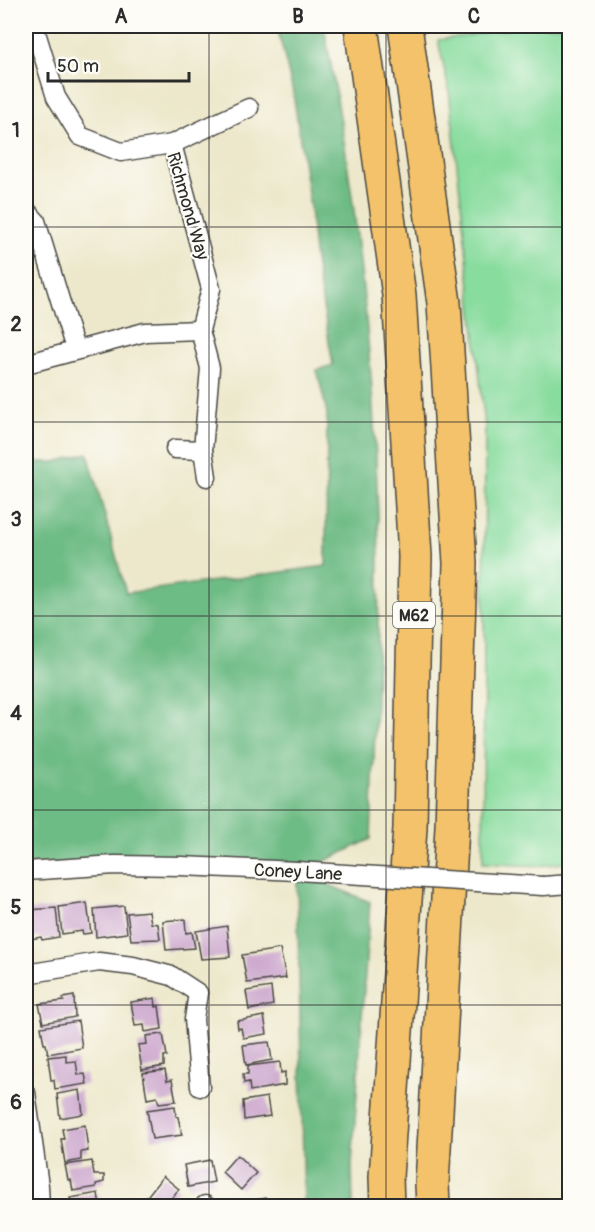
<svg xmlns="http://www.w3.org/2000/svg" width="595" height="1232" viewBox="0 0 595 1232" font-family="Pangolin,sans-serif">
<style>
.green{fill:#88dc9e;stroke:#5a8464;stroke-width:1.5}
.forest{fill:#6ebc85;stroke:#4c7458;stroke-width:1.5}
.building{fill:#caa4cc}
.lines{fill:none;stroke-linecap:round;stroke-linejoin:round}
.minor-casing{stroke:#484743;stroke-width:21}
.motorway-casing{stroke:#484743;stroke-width:36}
.minor{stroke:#fff;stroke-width:18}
.motorway{stroke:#f3c26a;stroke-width:33}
.minor-bridge-casing{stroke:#484743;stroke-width:21;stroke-linecap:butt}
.minor-bridge{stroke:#fff;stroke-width:18}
.grid{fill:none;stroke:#2b2b2b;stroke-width:1.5;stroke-opacity:0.55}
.labels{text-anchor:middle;stroke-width:4.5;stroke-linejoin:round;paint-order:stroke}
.shield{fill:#fdfcf7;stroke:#6a6a68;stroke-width:1.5}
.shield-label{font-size:16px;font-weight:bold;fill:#2b2b2b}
.street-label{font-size:18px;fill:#2b2b2b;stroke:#fdfcf7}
.neatline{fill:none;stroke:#2b2b2b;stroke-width:2}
.grid-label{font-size:20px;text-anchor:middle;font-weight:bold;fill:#2b2b2b}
</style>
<rect width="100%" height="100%" fill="#fdfcf7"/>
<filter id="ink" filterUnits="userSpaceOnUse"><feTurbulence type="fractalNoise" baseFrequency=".0167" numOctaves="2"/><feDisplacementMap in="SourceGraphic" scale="12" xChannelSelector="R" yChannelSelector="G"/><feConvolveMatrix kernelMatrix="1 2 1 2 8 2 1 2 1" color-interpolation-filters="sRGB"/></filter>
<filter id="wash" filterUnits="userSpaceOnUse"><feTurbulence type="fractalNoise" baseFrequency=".008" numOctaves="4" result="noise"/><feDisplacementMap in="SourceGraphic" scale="24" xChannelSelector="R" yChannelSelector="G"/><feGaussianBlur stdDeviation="1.35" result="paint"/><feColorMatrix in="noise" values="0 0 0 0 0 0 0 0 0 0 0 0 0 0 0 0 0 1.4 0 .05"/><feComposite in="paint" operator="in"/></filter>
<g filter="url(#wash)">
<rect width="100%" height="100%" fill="#ede8cb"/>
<!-- green -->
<polygon class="green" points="528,26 570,26 570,862 538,866 483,863 485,427 449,90 438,40"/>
<!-- forest -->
<g class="forest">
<path d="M 277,26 L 324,26 C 358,202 377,382 379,562 C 379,655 374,747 371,839 L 317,865 L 26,864 L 26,465 L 34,462 L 56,462 L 88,453 L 126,593 L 326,566 L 327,413 L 317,370 L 333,365 L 314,254 L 310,207 L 293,92 Z"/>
<polygon points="297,880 317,880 370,902 352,1165 353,1206 304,1206"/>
</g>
<g id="blocks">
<!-- building -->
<g class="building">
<polygon points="87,903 91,933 83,934 82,931 62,934 59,907"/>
<polygon points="124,906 127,933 96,937 94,909"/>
<polygon points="56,908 59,937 42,940 41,937 30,939 27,910"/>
<polygon points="149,911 151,923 158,924 160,939 131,940 127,913"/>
<polygon points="185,919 186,933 192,932 195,948 166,950 163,921"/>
<polygon points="227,926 230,957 201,959 196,931"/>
<polygon points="280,949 286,978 247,983 242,955"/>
<polygon points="271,987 273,1005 249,1010 246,991"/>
<polygon points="74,996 75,1017 43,1023 39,1004 64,1001 63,998"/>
<polygon points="155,998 156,1007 159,1006 162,1029 145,1032 144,1025 135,1026 131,1002"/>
<polygon points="264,1016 267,1034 243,1038 241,1028 238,1029 237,1021"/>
<polygon points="78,1021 82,1048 48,1054 46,1044 44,1044 41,1027"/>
<polygon points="163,1034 167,1056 164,1056 164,1066 142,1070 138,1045 147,1044 146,1036"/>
<polygon points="269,1042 272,1060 246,1065 243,1045"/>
<polygon points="66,1055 66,1062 76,1061 78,1075 85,1074 87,1084 55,1089 54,1080 51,1080 48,1057"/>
<polygon points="280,1062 281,1073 285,1072 285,1085 250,1091 249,1082 244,1083 243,1074 248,1074 248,1066"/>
<polygon points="165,1070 167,1081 172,1080 176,1101 159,1103 157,1097 147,1099 143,1073"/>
<polygon points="80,1090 83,1114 60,1118 57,1094"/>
<polygon points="267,1097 270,1116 244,1120 243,1101"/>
<polygon points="175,1106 176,1116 178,1117 182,1135 152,1139 147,1110"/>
<polygon points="85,1125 88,1151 81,1152 81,1160 65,1163 61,1139 64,1139 62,1129"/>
<polygon points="237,1155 256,1173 241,1190 222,1172"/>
<polygon points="210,1160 214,1182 188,1187 184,1165"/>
<polygon points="92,1161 94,1175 104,1175 104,1182 96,1184 96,1187 73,1191 71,1180 68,1180 65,1165"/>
<polygon points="163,1176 179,1189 165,1206 155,1206 145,1199"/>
<polygon points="98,1193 100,1206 71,1206 70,1198"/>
<polygon points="266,1198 268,1206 233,1206 233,1204"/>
</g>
</g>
</g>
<g filter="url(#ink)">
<use href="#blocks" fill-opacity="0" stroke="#484743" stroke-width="1.5"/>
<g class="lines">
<defs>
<g id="minor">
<polyline points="34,26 56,97 80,136 121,152 172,144 211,289 200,330 210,368 203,450 207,477"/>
<polyline points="172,144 249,108"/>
<polyline points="26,210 36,221 75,349"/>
<polyline points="26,364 145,332 200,330"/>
<polyline points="175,449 203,450"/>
<polyline points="26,871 115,865 181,866 297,871"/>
<polyline points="543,886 570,884"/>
<polyline points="26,974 99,962 133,966 172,976 198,993 194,1019 200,1087"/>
<polyline points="26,1093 39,1186 40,1206"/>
<polyline points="205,1205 205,1206"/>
</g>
<g id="motorway">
<polyline points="361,26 399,295 415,556 410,828 386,1177 387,1206"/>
<polyline points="405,26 444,303 460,563 452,827 432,1184 433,1206"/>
</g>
</defs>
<!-- minor casing -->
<use href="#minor" class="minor-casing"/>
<!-- motorway casing -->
<use href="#motorway" class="motorway-casing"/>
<!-- minor -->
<use href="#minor" class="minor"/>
<!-- motorway -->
<use href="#motorway" class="motorway"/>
<defs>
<polyline id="minor-bridge" points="297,871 543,886"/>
</defs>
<!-- minor-bridge casing -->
<use href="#minor-bridge" class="minor-bridge-casing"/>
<!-- minor-bridge -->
<use href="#minor-bridge" class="minor-bridge"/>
</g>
</g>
<!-- grid -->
<path class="grid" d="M 209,26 L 209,1206M 386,26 L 386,1206M 26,227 L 570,227M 26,422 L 570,422M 26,616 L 570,616M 26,810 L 570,810M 26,1005 L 570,1005"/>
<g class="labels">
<!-- shield labels -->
<rect class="shield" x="393" y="602" width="42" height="26" rx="4.5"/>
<g class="shield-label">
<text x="414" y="621">M62</text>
</g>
<!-- street labels -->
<g class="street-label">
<text transform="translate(188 206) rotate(74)" y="6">Richmond Way</text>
<text transform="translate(298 872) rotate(3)" y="6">Coney Lane</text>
</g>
</g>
<!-- margin -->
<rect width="595" height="1232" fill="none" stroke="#fdfcf7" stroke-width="66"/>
<!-- scale -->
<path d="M48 72v9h141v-9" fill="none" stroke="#2b2b2b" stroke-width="3"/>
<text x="57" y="72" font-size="18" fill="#2b2b2b" stroke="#fdfcf7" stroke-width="4.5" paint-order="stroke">50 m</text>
<rect x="33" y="33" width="529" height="1166" class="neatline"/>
<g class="grid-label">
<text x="121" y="23">A</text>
<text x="298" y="23">B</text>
<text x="474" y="23">C</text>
<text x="16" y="137">1</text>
<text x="16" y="331">2</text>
<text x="16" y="526">3</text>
<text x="16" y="720">4</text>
<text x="16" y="914">5</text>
<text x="16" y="1109">6</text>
</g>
</svg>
